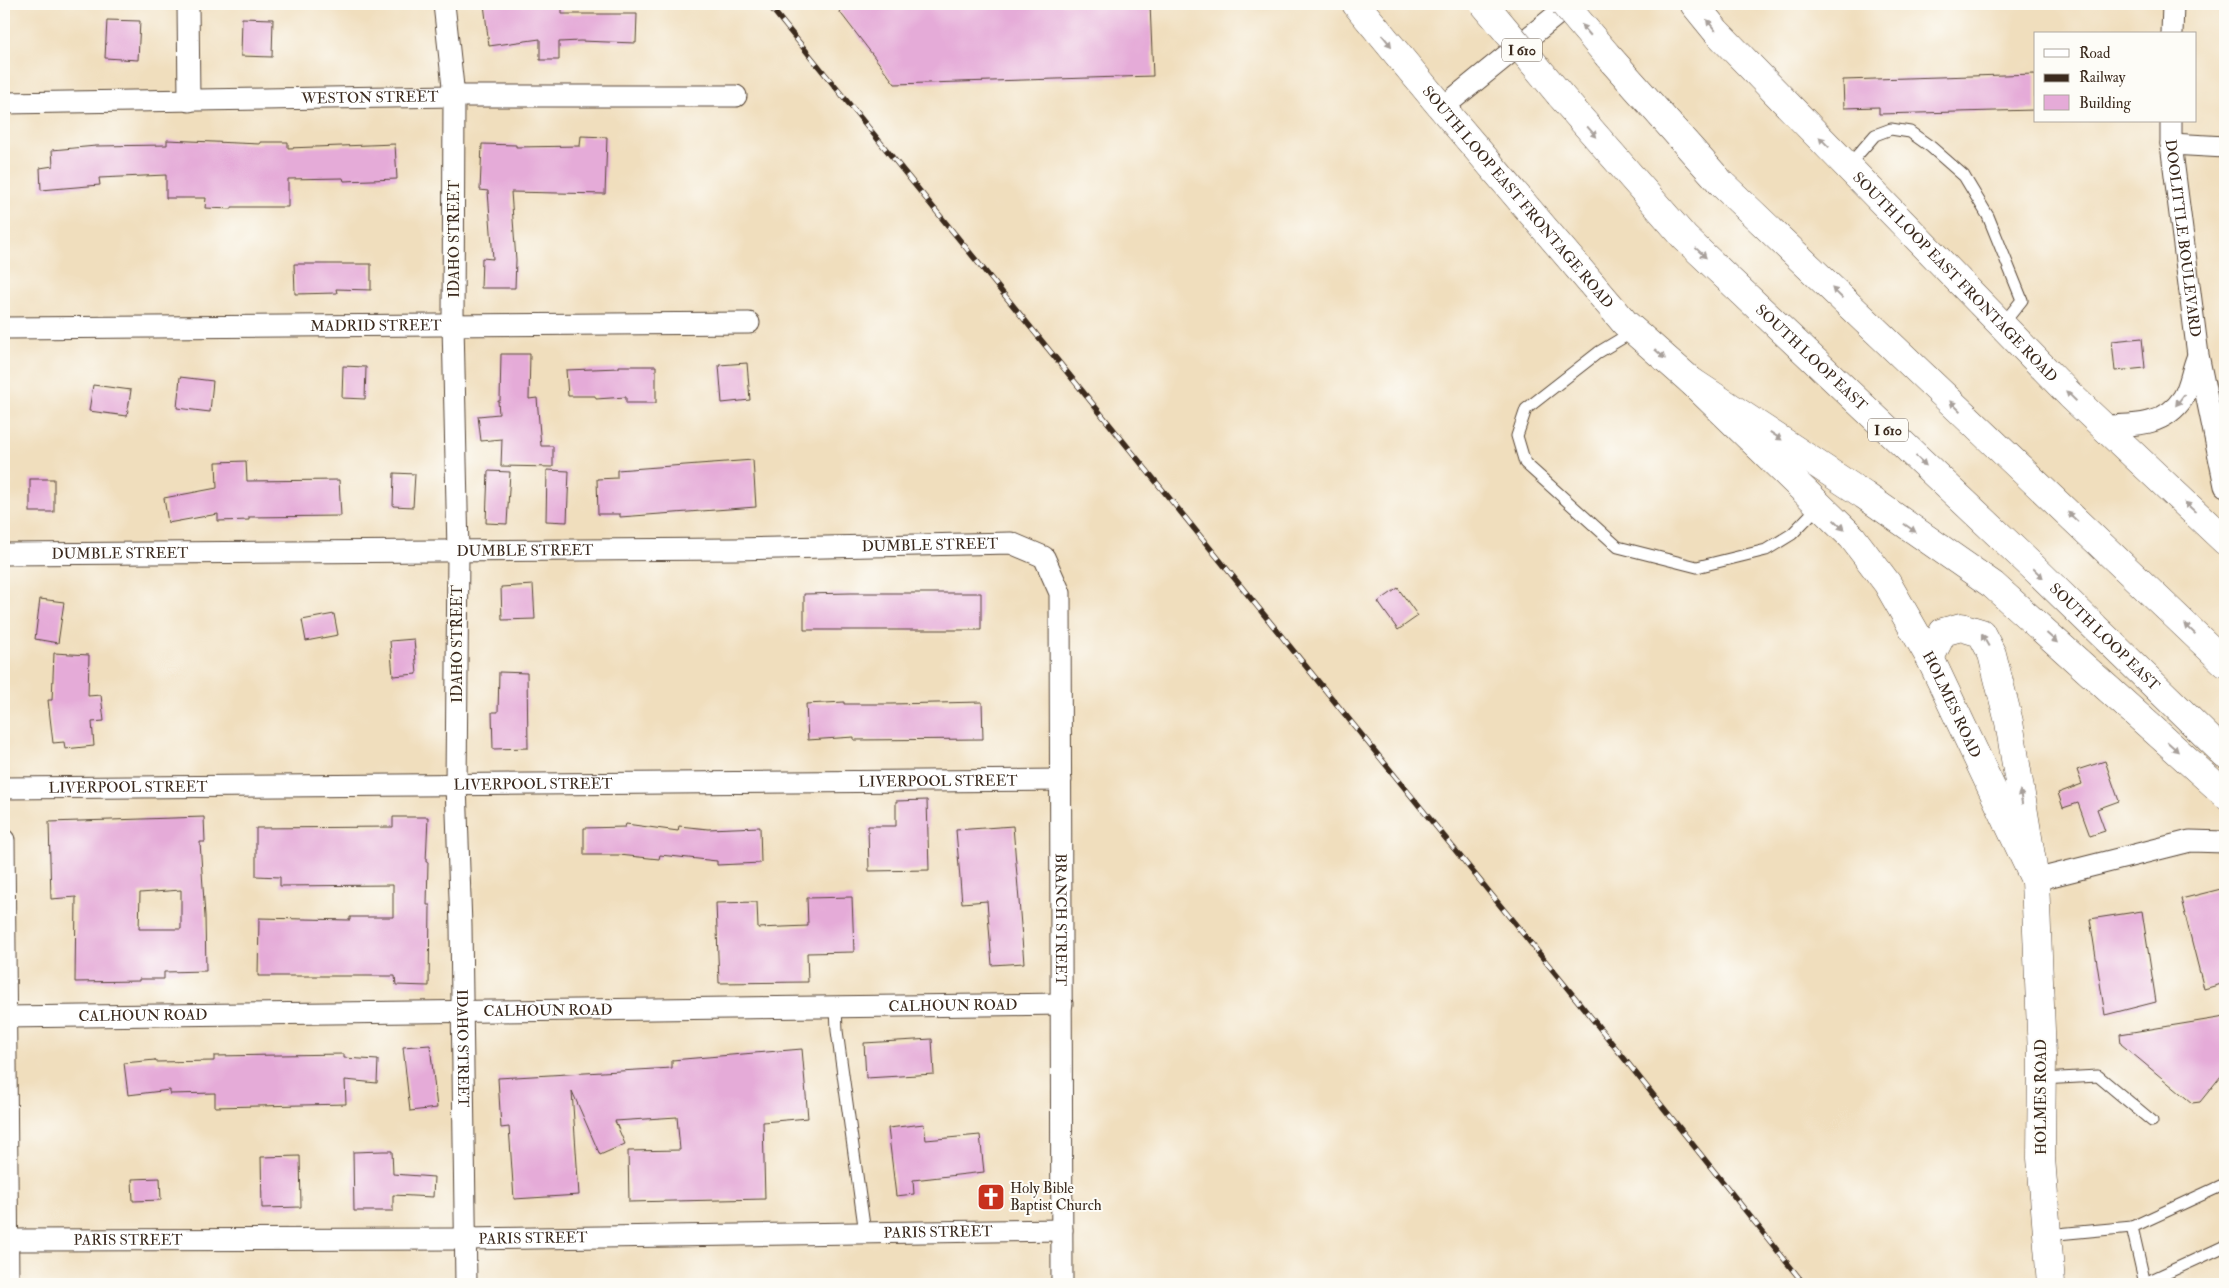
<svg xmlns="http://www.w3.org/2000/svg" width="2229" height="1288" viewBox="0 0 2229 1288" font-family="'IM FELL Double Pica',serif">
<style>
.building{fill:#e5abd8;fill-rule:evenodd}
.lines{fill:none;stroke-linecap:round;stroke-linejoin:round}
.service-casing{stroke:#564536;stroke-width:13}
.minor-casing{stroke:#564536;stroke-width:23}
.secondary-casing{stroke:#564536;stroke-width:29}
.motorway-casing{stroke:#564536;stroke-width:29}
.service{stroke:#fff;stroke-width:11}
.minor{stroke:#fff;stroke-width:21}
.secondary{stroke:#fff;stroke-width:28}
.motorway{stroke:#fff;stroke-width:28}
.rail-casing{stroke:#3b2a1e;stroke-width:5.5}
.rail{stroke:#fdfcf7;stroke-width:4;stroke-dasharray:11;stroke-linecap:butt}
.motorway-bridge-casing{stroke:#564536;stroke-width:29;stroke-linecap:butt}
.motorway-bridge{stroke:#fff;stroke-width:28}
.oneway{fill:#a79f9a}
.labels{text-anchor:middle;stroke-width:4;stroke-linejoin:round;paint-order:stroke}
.shield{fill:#fdfcf7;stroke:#75695f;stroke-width:1}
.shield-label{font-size:14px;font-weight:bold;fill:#3b2a1e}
.street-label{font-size:15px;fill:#3b2a1e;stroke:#fdfcf7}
.poi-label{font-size:15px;fill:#3b2a1e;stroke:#fdfcf7;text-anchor:start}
</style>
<rect width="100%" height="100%" fill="#fdfcf7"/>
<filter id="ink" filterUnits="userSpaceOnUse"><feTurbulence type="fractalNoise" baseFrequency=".02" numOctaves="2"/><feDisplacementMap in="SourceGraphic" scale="10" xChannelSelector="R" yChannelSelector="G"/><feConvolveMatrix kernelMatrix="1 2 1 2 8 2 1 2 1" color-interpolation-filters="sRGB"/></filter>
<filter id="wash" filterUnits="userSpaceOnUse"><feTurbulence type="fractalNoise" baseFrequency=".0096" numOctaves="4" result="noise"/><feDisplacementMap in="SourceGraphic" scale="20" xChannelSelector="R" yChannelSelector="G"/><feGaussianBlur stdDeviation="1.12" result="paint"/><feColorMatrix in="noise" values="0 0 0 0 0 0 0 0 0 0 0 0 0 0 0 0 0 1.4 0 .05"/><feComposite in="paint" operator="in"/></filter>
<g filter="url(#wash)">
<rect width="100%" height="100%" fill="#f0debd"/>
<g id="blocks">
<!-- building -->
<g class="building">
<polygon points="484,4 562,4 562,14 637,14 636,43 580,41 559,42 559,60 540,60 540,39 489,46"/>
<polygon points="848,4 1150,4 1153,76 895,84 839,11"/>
<polygon points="242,18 273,19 272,57 241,56"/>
<polygon points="107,20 140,21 138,60 105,58"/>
<polygon points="2035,74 2035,110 1879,114 1879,107 1844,108 1843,80"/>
<polygon points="581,136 607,137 605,194 511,192 516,260 515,288 481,288 482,258 493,259 488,191 480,190 482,144 516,145 516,147 580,146"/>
<polygon points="167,140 260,144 260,142 288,142 288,148 395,144 397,179 344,181 343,178 288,179 288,207 232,207 232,209 205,208 206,198 166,198 166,175 99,178 100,185 41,190 40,168 53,166 52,150 96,146 167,145"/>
<polygon points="294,264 371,264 371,290 336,289 337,293 295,294"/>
<polygon points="2142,338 2145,368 2115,371 2112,341"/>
<polygon points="501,354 530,354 529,399 537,398 541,446 553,446 553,467 501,466 502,439 481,441 478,416 499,414 498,401 500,401"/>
<polygon points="747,363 750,400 722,403 719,365"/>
<polygon points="343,366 366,367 365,399 342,398"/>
<polygon points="619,366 656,366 656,403 626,403 626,397 596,399 595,396 568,396 566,370 619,368"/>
<polygon points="180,377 213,381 210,412 177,408"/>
<polygon points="93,385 131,390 127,416 89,411"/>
<polygon points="753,460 756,507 620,517 620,514 598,514 597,479 617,478 617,470"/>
<polygon points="246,461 247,481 339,480 341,516 249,517 249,520 218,521 218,514 168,523 164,498 217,488 216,462"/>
<polygon points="547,470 569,471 567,522 546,521"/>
<polygon points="488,471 510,472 507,524 486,523"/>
<polygon points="394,473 415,474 413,507 393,506"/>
<rect x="30" y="479" width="24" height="33"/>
<polygon points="533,585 535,619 502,620 501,587"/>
<polygon points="1398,588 1418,616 1398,630 1378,602"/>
<polygon points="851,593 981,593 981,630 804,630 804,594"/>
<polygon points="40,599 64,602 58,643 35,639"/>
<polygon points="334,614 338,635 306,641 302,620"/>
<polygon points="414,639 417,674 393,676 390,641"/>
<polygon points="54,653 89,655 88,696 101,695 104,721 92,722 94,746 65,749 64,742 53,743 48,700 52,700"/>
<polygon points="499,672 527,673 528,748 493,749 492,712 498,712"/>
<polygon points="844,702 844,704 891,704 982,702 983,739 854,740 854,737 808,740 806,704"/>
<polygon points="2105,761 2119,801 2097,809 2105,831 2090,836 2078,803 2063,808 2058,793 2082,784 2077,770"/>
<polygon points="927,800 929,870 869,871 868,826 896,826 896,801"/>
<path d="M 204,817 L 205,842 L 200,842 L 205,916 L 206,971 L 164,972 L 164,979 L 139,979 L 139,981 L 75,982 L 76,897 L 51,899 L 49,822 ZM 181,890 L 181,929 L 139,929 L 140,893 Z"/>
<polygon points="393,817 428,817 426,862 428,862 427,905 430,905 429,986 396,985 395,976 258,976 259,918 350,920 350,917 393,917 393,885 280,886 280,877 256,876 256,828 393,827"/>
<polygon points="626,824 678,831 679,826 708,829 760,827 761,863 717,865 717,861 660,855 659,859 619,855 584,855 584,828 625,827"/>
<polygon points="1013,826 1024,963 992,965 987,901 962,903 956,830"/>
<polygon points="2225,888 2225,983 2204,989 2181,899"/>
<polygon points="852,897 854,952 807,953 808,982 719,983 716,903 757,902 758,928 808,926 807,898"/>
<polygon points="2142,911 2156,1002 2105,1015 2090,919"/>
<polygon points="2225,1017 2225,1071 2200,1102 2192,1103 2121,1044 2120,1034"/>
<polygon points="932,1039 934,1074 866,1078 864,1043"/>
<polygon points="430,1045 437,1108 410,1111 403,1047"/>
<polygon points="802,1049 808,1118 763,1122 765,1199 629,1202 628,1151 680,1150 677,1117 615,1121 625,1144 600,1155 572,1091 579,1195 514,1199 509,1127 501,1128 498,1078 672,1068 672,1060"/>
<polygon points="344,1054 344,1058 378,1060 377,1083 345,1080 346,1104 215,1107 215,1093 170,1094 170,1090 128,1095 124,1063 155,1060 156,1062 214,1061 214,1056"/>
<polygon points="924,1124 926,1140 980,1135 984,1172 913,1180 914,1194 896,1196 888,1128"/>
<polygon points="383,1151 392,1151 393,1174 434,1177 433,1197 393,1195 393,1211 354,1211 353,1152"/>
<polygon points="300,1156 301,1207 262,1208 261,1157"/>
<polygon points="160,1178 161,1200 133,1201 132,1179"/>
</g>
</g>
</g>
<g filter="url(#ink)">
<use href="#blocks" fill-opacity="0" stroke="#564536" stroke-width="1"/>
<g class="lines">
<defs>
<g id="service">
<polyline points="1848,166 1875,135 1891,129 1910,132 1931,147 1964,176 1988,216 2022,300 2002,325"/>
<polyline points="1634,331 1599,352 1526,409 1517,436 1525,463 1618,547 1697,567 1766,550 1792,534 1820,505"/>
<polyline points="836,1006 837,1031 865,1233"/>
<polyline points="2041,1079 2098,1076 2152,1121"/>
<polyline points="2047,1235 2132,1227"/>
<polyline points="2145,1283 2225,1246"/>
<polyline points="2145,1284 2132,1227 2225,1184"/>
</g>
<g id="minor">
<polyline points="188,4 189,101"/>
<path id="s1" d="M 444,4 L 454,96 L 453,324 L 458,552 L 456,785 L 461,926 L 466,1284"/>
<polyline points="2172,34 2173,4"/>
<path id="s2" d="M 4,103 L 454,96 L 736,96"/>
<polyline points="1442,108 1570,4"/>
<path id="s3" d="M 2171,121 L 2171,144 L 2198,355 L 2225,486"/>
<polyline points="2171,144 2225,147"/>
<path id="s4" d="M 4,328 L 749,323"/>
<path d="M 2103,426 C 2133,425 2164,427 2183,398 C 2190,387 2192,370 2197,358"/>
<path id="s5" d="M 4,554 L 735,549 L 1011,543 L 1044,557 L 1060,593 L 1062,1284"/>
<path id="s6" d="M 4,788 L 1061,780"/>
<polyline points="4,840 8,1284"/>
<polyline points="2035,880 2190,841 2225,842"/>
<path id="s7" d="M 4,1017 L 1062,1004"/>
<path id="s8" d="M 4,1240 L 465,1239 L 1062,1230"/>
</g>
<g id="secondary">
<path id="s9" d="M 1356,4 L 1442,108 L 1625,323 L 1691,381 L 1852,537 L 1887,583 L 1930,658 L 2035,880"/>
<path id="s10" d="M 1694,4 L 1716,31 L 2071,396 L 2225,541"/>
<polyline points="1930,658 1943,632 1961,627 1981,633 1992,654 2009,722 2035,880 2042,1056 2041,1158 2051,1284"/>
</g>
<g id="motorway">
<polyline points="1608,56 1722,184 2225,663"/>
<path id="s11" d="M 1560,95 L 1685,238 L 2033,567 L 2225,754"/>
<polyline points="1691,381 1864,495 1993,585 2225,794"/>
</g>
</defs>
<!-- service casing -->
<use href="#service" class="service-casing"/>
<!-- minor casing -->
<use href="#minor" class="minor-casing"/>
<!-- secondary casing -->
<use href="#secondary" class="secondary-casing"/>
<!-- motorway casing -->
<use href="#motorway" class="motorway-casing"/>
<!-- service -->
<use href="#service" class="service"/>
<!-- minor -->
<use href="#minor" class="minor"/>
<!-- secondary -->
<use href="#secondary" class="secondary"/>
<!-- motorway -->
<use href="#motorway" class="motorway"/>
<defs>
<polyline id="rail" points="768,4 1607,1037 1804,1284"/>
</defs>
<!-- rail casing -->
<use href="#rail" class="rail-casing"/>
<!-- rail -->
<use href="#rail" class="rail"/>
<defs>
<g id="motorway-bridge">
<polyline points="1484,4 1560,95"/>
<polyline points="1564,4 1608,56"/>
</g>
</defs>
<!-- motorway-bridge casing -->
<use href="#motorway-bridge" class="motorway-bridge-casing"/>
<!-- motorway-bridge -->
<use href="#motorway-bridge" class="motorway-bridge"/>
</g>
<!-- one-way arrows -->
<defs><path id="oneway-solid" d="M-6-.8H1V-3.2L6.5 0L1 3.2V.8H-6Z" transform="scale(1.25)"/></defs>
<g class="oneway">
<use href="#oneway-solid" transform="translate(1711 25) rotate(-129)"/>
<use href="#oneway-solid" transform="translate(1586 30) rotate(-130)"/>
<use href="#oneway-solid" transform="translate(1387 41) rotate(51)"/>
<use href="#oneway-solid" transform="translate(1592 132) rotate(49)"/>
<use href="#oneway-solid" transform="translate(1824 142) rotate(-134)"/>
<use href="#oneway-solid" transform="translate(1701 253) rotate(43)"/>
<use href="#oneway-solid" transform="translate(1837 293) rotate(-136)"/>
<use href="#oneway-solid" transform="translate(1660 354) rotate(42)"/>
<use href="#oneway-solid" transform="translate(2071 396) rotate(-136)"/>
<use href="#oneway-solid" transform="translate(2180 400) rotate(127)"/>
<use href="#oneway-solid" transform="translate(1955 406) rotate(-136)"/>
<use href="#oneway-solid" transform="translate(1776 436) rotate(34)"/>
<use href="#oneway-solid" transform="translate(1921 461) rotate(43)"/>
<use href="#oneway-solid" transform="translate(2190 507) rotate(-137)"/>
<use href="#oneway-solid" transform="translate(2073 517) rotate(-137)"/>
<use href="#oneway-solid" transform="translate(1839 525) rotate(44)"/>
<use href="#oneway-solid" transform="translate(1910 528) rotate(35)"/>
<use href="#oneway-solid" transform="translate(2038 573) rotate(44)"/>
<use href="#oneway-solid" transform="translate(2190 629) rotate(-136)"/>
<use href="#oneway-solid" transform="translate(2052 638) rotate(42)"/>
<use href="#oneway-solid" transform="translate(1985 640) rotate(-120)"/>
<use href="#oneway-solid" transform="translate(2173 747) rotate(42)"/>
<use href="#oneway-solid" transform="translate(2021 797) rotate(-99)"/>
</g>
</g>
<!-- icons -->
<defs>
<symbol id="church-square" viewBox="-11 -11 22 22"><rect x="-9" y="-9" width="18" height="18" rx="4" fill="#c8321e" stroke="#fdfcf7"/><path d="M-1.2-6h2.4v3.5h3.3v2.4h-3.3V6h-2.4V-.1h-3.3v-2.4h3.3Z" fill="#fff"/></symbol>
</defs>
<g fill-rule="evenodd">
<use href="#church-square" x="975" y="1181" width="32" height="32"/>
</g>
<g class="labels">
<!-- shield labels -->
<g class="shield">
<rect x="1502" y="38.5" width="40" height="23" rx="4"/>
<rect x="1868" y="418.5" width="40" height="23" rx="4"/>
</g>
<g class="shield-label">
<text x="1522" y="55">I 610</text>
<text x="1888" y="435">I 610</text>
</g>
<!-- street labels -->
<g class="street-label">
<text dy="5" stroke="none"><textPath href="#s2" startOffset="366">WESTON STREET</textPath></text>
<text dy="5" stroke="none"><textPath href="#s9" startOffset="252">SOUTH LOOP EAST FRONTAGE ROAD</textPath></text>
<text dy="5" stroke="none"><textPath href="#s3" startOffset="118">DOOLITTLE BOULEVARD</textPath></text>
<text transform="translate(454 239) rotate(-90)" y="5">IDAHO STREET</text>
<text dy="5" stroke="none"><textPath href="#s10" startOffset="378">SOUTH LOOP EAST FRONTAGE ROAD</textPath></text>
<text dy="5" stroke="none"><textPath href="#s4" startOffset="372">MADRID STREET</textPath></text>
<text dy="5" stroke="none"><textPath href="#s11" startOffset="364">SOUTH LOOP EAST</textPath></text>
<text dy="5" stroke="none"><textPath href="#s5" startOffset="926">DUMBLE STREET</textPath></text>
<text dy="5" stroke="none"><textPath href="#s5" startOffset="521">DUMBLE STREET</textPath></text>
<text dy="5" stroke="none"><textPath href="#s5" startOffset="116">DUMBLE STREET</textPath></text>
<text dy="5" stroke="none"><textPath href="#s11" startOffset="769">SOUTH LOOP EAST</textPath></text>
<text transform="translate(457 644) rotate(-90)" y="5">IDAHO STREET</text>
<text dy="5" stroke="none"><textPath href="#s9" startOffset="925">HOLMES ROAD</textPath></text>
<text dy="5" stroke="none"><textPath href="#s6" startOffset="934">LIVERPOOL STREET</textPath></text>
<text dy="5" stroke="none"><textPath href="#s6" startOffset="529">LIVERPOOL STREET</textPath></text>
<text dy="5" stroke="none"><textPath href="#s6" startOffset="124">LIVERPOOL STREET</textPath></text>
<text dy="5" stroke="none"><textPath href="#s5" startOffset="1409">BRANCH STREET</textPath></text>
<text dy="5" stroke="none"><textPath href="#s7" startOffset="949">CALHOUN ROAD</textPath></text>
<text dy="5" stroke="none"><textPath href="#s7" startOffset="544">CALHOUN ROAD</textPath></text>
<text dy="5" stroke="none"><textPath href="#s7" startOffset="139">CALHOUN ROAD</textPath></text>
<text dy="5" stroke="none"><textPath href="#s1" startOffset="1045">IDAHO STREET</textPath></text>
<text transform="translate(2041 1097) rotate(-90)" y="5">HOLMES ROAD</text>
<text dy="5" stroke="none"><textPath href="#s8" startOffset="934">PARIS STREET</textPath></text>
<text dy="5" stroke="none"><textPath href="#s8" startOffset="529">PARIS STREET</textPath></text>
<text dy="5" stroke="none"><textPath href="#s8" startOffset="124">PARIS STREET</textPath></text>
</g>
<!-- poi labels -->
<g class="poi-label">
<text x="1010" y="1193">Holy Bible<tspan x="1010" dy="17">Baptist Church</tspan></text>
</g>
</g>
<!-- margin -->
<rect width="2229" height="1288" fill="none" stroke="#fdfcf7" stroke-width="20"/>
<!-- legend -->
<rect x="2034" y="32" width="162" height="90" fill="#fdfcf7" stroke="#afa8a0"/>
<rect x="2044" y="49" width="25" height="8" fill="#ffffff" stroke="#afa8a0"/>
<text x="2079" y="58" font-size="15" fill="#3b2a1e">Road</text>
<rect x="2044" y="74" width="25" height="8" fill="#3b2a1e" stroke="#afa8a0"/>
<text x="2079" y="82" font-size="15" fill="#3b2a1e">Railway</text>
<rect x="2044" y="95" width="25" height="15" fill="#e5abd8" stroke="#afa8a0"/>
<text x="2079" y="108" font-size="15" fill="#3b2a1e">Building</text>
</svg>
